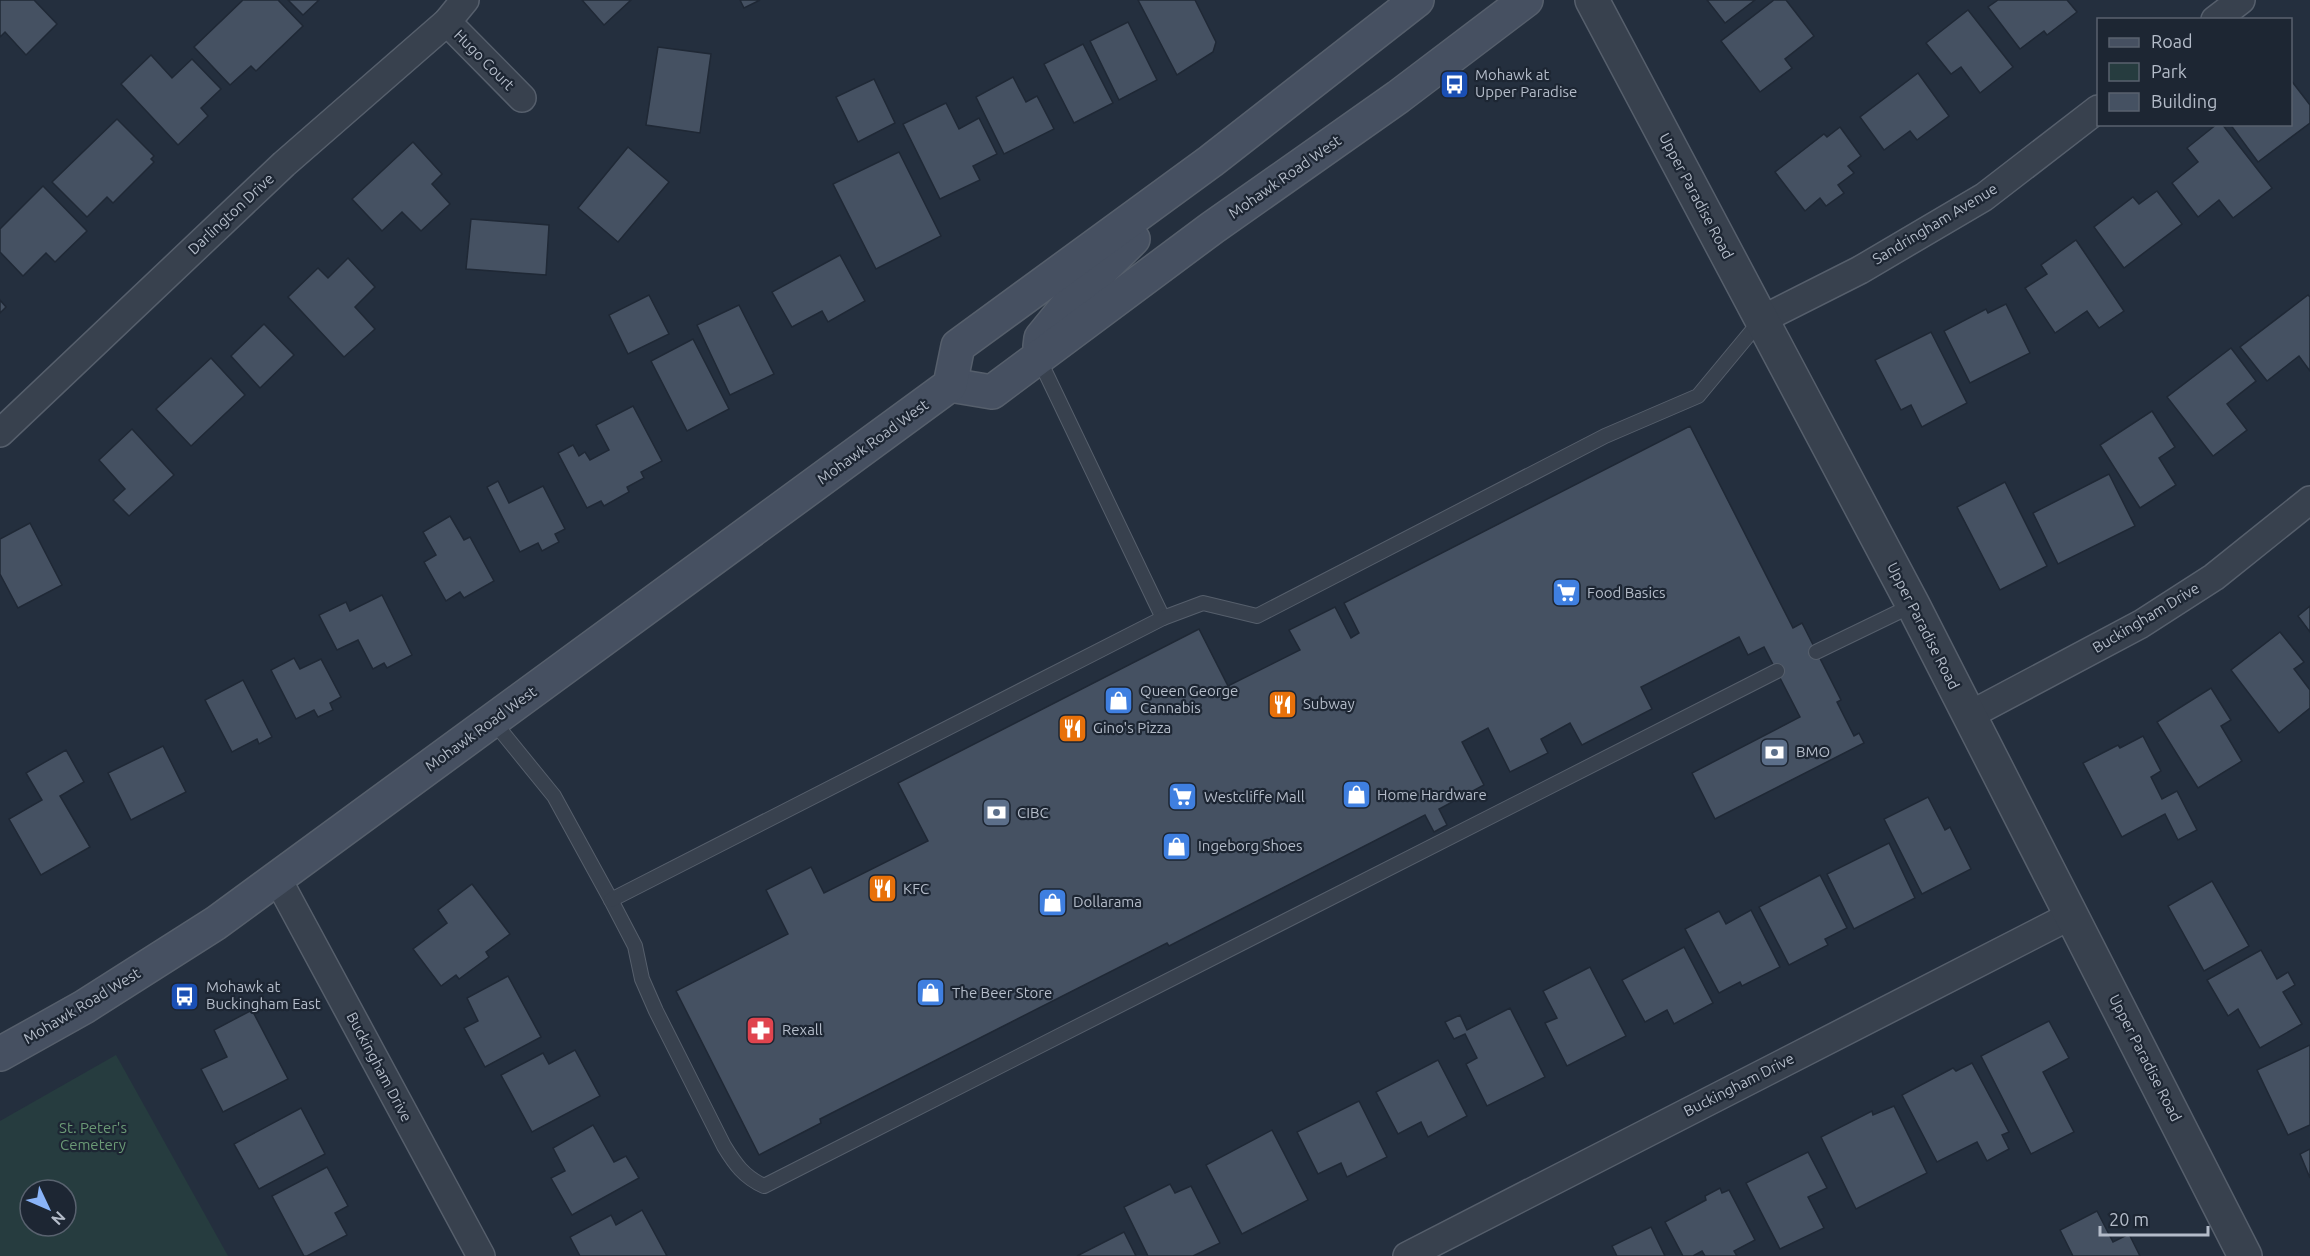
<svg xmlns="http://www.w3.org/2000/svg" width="2310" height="1256" viewBox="0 0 2310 1256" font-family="Ubuntu,sans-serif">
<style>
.green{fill:#263c3f;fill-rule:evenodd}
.building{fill:#455162;stroke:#1f2835;stroke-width:1.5}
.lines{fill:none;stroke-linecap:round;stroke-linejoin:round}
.service-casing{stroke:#565f6c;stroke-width:16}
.minor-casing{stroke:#565f6c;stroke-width:30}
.tertiary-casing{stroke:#565f6c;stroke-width:36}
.secondary-casing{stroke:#565f6c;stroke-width:36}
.service{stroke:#38414e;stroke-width:14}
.minor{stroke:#38414e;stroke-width:27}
.tertiary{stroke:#38414e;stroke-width:33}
.secondary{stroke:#465061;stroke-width:33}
.labels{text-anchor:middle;stroke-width:4.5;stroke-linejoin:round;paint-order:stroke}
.street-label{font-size:15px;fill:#b4bcc9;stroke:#1d2633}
.poi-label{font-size:15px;fill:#b4bcc9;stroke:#1d2633;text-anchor:start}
.park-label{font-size:15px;fill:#6b9a76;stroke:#1d2633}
</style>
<rect width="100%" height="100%" fill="#242f3e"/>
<!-- green -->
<path class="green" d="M 116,1055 L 228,1256 L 0,1256 L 0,1121 ZM 30,1190 L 66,1190 L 66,1226 L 30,1226 Z"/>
<!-- building -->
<g class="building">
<polygon points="0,0 34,0 57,24 26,55 5,32 0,37"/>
<polygon points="243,0 278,0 303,26 256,71 251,66 230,85 194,47"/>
<polygon points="288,0 319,0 303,15"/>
<polygon points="582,0 631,0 604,25"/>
<polygon points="740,0 760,0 744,8"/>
<polygon points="1138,0 1195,0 1216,42 1213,52 1177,75"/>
<polygon points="1707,0 1755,0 1725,23"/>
<polygon points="1774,0 1786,0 1814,36 1785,59 1792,68 1760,92 1721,41"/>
<polygon points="1998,0 2067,0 2077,12 2047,35 2044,31 2020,49 1988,7"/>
<polygon points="1968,10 2013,67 1980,93 1961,67 1951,74 1926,43"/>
<polygon points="1128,22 1157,80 1119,100 1090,41"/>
<polygon points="1083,44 1113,103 1074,123 1044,64"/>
<polygon points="658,47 711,54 700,133 646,125"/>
<polygon points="151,55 172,78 192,59 221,89 201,108 208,116 178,145 121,84"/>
<polygon points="1918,73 1949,116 1917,140 1910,131 1884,150 1860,117"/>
<polygon points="1013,77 1026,102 1037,96 1054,129 1004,154 976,97"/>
<polygon points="874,79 895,123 858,142 836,97"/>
<polygon points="2290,79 2310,105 2310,123 2258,162 2230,124 2290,124"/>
<polygon points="946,103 959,129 979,118 997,154 973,166 980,180 940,199 903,124"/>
<polygon points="117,119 154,156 151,159 154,162 113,203 107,197 87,217 52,182"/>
<polygon points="2217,124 2222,124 2272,188 2233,218 2219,200 2198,217 2172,183 2198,162 2187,148"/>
<polygon points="1840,127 1861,156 1848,166 1854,173 1838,185 1844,193 1826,206 1820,198 1805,211 1775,172 1824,134 1827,137"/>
<polygon points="413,142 442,174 432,184 450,204 421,231 402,212 382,231 352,199"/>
<polygon points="628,147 669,182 618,242 578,208"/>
<polygon points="899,152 941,236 876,269 833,184"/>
<polygon points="43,186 87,231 55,262 46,253 23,276 0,252 0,229"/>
<polygon points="2157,191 2182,224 2124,268 2094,227 2133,197 2139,204"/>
<polygon points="471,219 549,225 546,275 466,269"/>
<polygon points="2076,240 2124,311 2099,328 2087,311 2055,333 2025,288 2047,274 2041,265"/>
<polygon points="840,255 865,301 828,322 822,311 792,327 772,292"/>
<polygon points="348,258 375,287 355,307 375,329 344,357 288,297 318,268 328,278"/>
<polygon points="649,295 669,334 628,354 609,315"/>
<polygon points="2308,295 2310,297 2310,371 2299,356 2267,381 2240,347"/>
<polygon points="0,300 6,307 0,313"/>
<polygon points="2006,304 2030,353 1970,383 1944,331 1986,309 1988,313"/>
<polygon points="739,305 774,374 730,395 697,325"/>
<polygon points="264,324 294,355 260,388 231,356"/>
<polygon points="1931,332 1967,403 1922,427 1911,405 1901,410 1875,360"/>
<polygon points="693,339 729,409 687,431 651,361"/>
<polygon points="2231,348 2256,381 2227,404 2247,430 2213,456 2167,397"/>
<polygon points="211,358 245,395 191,446 156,409"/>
<polygon points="633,406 662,461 641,472 644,478 627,487 629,492 604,506 601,501 587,508 558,453 573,445 579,456 585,452 590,460 609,450 596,425"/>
<polygon points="2152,411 2175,447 2159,458 2176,485 2140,508 2100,445"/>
<polygon points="1690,426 1793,628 1802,623 1841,700 1837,702 1854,736 1859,733 1864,743 1715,819 1692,773 1800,717 1764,647 1748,655 1739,637 1641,687 1652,709 1582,745 1570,723 1541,739 1548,753 1510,772 1488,728 1462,742 1484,785 1439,809 1447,825 1434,832 1425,815 1169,946 1167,943 820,1119 821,1123 759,1155 676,991 788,934 766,890 811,867 824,893 928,841 898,783 1199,629 1228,686 1300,650 1289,630 1335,607 1351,638 1359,633 1344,603"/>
<polygon points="132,429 174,475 129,516 113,500 125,489 99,460"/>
<polygon points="2109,474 2135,526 2058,564 2033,513"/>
<polygon points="498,481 509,503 543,486 565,529 555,534 559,542 542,551 538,543 520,552 487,487"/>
<polygon points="2005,482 2047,566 2000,590 1957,507"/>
<polygon points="450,516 464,540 470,537 494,581 464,598 460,592 446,601 424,562 436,555 423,532"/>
<polygon points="30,523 62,585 18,608 0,574 0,539"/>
<polygon points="382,595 412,655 387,668 384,663 373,669 358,640 337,650 319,615 346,602 350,611"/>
<polygon points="2310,606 2310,632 2298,616"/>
<polygon points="2280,632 2304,662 2294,669 2310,690 2310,708 2279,733 2231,670"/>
<polygon points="294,658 300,669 321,659 341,697 330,703 333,710 318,717 314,710 296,719 271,670"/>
<polygon points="243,680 272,737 259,744 257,739 232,752 205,700"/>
<polygon points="2211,688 2231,720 2221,726 2242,761 2198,788 2157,722"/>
<polygon points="2143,736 2161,771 2151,777 2162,799 2177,791 2197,830 2178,840 2165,814 2122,837 2083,763 2118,745 2120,748"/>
<polygon points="163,746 186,792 131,820 108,773"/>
<polygon points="66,750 84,782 60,796 90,847 41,875 9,819 42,800 26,773"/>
<polygon points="1928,797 1945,830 1950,827 1971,869 1922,894 1884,819"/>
<polygon points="1889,843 1915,898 1854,929 1827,874"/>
<polygon points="1820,875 1847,928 1825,939 1828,945 1789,965 1759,907"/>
<polygon points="2212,881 2249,946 2204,971 2168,906"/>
<polygon points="472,884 510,934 486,952 489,957 459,979 456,975 441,986 413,949 447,923 438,910"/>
<polygon points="1751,910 1780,967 1742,986 1740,982 1719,993 1685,929 1719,911 1726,924"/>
<polygon points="1684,947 1713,1003 1674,1024 1667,1010 1645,1022 1622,980"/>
<polygon points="2261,950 2277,979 2288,972 2295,985 2283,992 2302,1024 2260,1048 2238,1009 2228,1016 2207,980"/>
<polygon points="1590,967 1626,1036 1567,1066 1545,1023 1557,1018 1543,991"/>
<polygon points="508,976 541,1037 485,1067 464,1028 478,1021 467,998"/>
<polygon points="1510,1008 1545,1077 1487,1106 1466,1064 1477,1058 1465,1034 1454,1039 1445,1022 1460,1015 1467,1030"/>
<polygon points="252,1010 288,1079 223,1112 201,1069 227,1057 214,1030"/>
<polygon points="2049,1021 2069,1058 2043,1072 2074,1132 2031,1154 1981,1056"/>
<polygon points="2310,1045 2310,1125 2288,1135 2257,1070"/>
<polygon points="575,1050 600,1096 532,1132 501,1075 543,1053 549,1064"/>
<polygon points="1438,1060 1467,1116 1428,1137 1421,1122 1398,1134 1376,1092"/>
<polygon points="1972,1063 2009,1132 2002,1135 2009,1149 1987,1161 1977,1142 1937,1162 1902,1095 1953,1068 1956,1071"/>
<polygon points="1359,1101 1387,1157 1347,1177 1341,1163 1318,1174 1297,1132"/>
<polygon points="1894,1106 1927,1173 1856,1209 1821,1137 1872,1111 1873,1115"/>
<polygon points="301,1108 325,1154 259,1189 234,1144"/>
<polygon points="593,1125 614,1162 626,1156 639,1178 572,1215 551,1178 565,1171 553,1148"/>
<polygon points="1272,1130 1308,1200 1242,1234 1206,1165"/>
<polygon points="2310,1149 2310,1178 2300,1154"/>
<polygon points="1808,1152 1827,1188 1808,1197 1824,1228 1780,1249 1746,1183"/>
<polygon points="327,1167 348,1206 335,1213 347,1235 307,1256 304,1256 272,1196"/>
<polygon points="1170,1184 1175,1193 1191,1186 1220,1243 1193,1256 1148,1256 1124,1207"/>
<polygon points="1720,1188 1722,1193 1729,1190 1755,1240 1734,1251 1737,1256 1705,1256 1702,1251 1693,1256 1683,1256 1665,1222 1706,1200 1705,1196"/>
<polygon points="642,1210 667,1256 580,1256 570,1237 611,1215 616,1225"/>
<polygon points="2097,1211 2113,1242 2129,1234 2140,1256 2073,1256 2060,1230"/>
<polygon points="1651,1227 1665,1256 1617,1256 1612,1246"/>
<polygon points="1124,1232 1136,1256 1077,1256"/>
</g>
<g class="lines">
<defs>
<g id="service">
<polyline points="1039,359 1163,618"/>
<polyline points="1816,652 1913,605"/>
<path d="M 493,721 L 554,796 L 611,900 L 635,946 L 642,979 L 656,1011 L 724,1146 C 735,1164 744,1177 764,1186 L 1777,671"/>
<polyline points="611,900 1163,618 1203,603 1257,616 1605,436 1698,396 1761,320"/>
</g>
<g id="minor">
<polyline points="2215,20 2241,0"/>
<polyline points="447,22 522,98"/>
<polyline points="1761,320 1860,270 1984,197 2098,109"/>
<polyline points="0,433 284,164 447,22 465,0"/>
<polyline points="1968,716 2141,624 2214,577 2310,500"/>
<polyline points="277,878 481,1256"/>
<polyline points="1407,1256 2072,915"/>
</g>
<polyline id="tertiary" points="1592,0 1913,605 2245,1256"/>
<g id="secondary">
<polyline points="1040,346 1041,338 1076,295 1133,239"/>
<polyline points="950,385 992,392 1212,228 1398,97 1526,0"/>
<polyline points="0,1054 84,1007 216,923 950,385 958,346 1211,161 1417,0"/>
</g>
</defs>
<!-- service casing -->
<use href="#service" class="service-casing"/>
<!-- minor casing -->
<use href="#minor" class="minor-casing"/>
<!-- tertiary casing -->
<use href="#tertiary" class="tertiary-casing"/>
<!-- secondary casing -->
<use href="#secondary" class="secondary-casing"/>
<!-- service -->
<use href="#service" class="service"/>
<!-- minor -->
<use href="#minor" class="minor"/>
<!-- tertiary -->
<use href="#tertiary" class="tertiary"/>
<!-- secondary -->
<use href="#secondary" class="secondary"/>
</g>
<!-- icons -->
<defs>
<symbol id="bus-square" viewBox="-11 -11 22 22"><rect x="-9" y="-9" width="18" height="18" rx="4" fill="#1a4fb4" stroke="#1d2633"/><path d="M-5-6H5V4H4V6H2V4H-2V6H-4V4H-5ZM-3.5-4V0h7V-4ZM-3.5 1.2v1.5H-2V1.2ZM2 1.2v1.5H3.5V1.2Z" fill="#fff"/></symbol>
<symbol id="supermarket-square" viewBox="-11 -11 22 22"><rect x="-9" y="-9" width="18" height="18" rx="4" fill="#3f7fe0" stroke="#1d2633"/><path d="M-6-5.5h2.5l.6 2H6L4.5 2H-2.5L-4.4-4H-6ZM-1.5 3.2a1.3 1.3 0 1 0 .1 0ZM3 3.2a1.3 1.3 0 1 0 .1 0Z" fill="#fff"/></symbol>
<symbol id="shop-square" viewBox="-11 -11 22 22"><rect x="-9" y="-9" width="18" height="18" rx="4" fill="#3f7fe0" stroke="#1d2633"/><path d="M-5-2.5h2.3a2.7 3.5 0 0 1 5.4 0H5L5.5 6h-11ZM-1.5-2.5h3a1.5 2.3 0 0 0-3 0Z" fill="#fff"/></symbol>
<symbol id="restaurant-square" viewBox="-11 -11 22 22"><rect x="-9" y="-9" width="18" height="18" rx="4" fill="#e8710a" stroke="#1d2633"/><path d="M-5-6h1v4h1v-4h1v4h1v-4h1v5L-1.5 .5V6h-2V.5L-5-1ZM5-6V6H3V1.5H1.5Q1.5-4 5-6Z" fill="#fff"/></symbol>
<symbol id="bank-square" viewBox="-11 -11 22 22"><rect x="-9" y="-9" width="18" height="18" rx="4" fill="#5c6f8a" stroke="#1d2633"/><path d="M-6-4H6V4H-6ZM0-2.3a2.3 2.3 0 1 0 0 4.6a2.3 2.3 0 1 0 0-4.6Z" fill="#fff"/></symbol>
<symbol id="pharmacy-square" viewBox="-11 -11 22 22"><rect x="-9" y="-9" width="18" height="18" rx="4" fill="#e0444e" stroke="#1d2633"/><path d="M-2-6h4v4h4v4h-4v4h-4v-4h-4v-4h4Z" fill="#fff"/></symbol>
</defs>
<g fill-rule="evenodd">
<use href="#bus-square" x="1438" y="68" width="33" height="33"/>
<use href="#supermarket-square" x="1550" y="576" width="33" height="33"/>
<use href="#shop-square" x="1102" y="684" width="33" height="33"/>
<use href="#restaurant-square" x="1266" y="688" width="33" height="33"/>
<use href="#restaurant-square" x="1056" y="712" width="33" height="33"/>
<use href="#bank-square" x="1758" y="736" width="33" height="33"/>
<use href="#shop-square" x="1340" y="778" width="33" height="33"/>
<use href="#supermarket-square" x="1166" y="780" width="33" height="33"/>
<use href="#bank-square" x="980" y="796" width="33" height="33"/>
<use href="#shop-square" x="1160" y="830" width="33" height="33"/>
<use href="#restaurant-square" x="866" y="872" width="33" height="33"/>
<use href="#shop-square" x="1036" y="886" width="33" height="33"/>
<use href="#shop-square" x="914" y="976" width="33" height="33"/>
<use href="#bus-square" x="168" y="980" width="33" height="33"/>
<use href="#pharmacy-square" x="744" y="1014" width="33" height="33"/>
</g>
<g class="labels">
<!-- street labels -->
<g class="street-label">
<text transform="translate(484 60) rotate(45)" y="5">Hugo Court</text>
<text transform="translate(1285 177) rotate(-35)" y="5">Mohawk Road West</text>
<text transform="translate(1696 196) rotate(62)" y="5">Upper Paradise Road</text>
<text transform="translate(231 214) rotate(-43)" y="5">Darlington Drive</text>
<text transform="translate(1935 224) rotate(-31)" y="5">Sandringham Avenue</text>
<text transform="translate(873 442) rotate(-36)" y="5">Mohawk Road West</text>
<text transform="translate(2146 618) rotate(-31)" y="5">Buckingham Drive</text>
<text transform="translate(1923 626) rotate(63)" y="5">Upper Paradise Road</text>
<text transform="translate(481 729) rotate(-36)" y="5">Mohawk Road West</text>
<text transform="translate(82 1006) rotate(-31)" y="5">Mohawk Road West</text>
<text transform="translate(2145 1058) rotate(63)" y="5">Upper Paradise Road</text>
<text transform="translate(379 1067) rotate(62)" y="5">Buckingham Drive</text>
<text transform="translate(1739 1085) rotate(-27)" y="5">Buckingham Drive</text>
</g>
<!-- poi labels -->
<g class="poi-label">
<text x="1475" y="80">Mohawk at<tspan x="1475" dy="17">Upper Paradise</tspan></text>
<text x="1587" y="598">Food Basics</text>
<text x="1140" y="696">Queen George<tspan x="1140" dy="17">Cannabis</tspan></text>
<text x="1303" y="709">Subway</text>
<text x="1093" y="733">Gino's Pizza</text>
<text x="1796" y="757">BMO</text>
<text x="1377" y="800">Home Hardware</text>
<text x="1204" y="802">Westcliffe Mall</text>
<text x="1017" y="818">CIBC</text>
<text x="1198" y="851">Ingeborg Shoes</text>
<text x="903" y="894">KFC</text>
<text x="1073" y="907">Dollarama</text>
<text x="206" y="992">Mohawk at<tspan x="206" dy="17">Buckingham East</tspan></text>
<text x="952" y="998">The Beer Store</text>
<text x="782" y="1035">Rexall</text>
</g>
<!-- park labels -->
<g class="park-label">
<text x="93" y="1133">St. Peter's<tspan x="93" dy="17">Cemetery</tspan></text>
</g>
</g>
<!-- legend -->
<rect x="2097" y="18" width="195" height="108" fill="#1d2633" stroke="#59626f" stroke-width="1.5"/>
<rect x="2109" y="38" width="30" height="9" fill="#465061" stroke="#59626f" stroke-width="1.5"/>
<text x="2151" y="48" font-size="18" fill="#b4bcc9">Road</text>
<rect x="2109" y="63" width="30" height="18" fill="#263c3f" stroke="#59626f" stroke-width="1.5"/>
<text x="2151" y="78" font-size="18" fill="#b4bcc9">Park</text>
<rect x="2109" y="93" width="30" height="18" fill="#455162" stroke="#59626f" stroke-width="1.5"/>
<text x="2151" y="108" font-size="18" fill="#b4bcc9">Building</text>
<!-- north arrow -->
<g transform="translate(48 1208) rotate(134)"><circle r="28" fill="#1d2633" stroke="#59626f" stroke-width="1.5"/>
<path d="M0-4.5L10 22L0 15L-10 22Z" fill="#8ab4f8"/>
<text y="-9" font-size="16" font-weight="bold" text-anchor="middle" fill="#b4bcc9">N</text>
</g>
<!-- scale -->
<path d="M2100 1226v9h108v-9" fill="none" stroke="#b4bcc9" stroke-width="3"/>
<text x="2109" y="1226" font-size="18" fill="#b4bcc9" stroke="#1d2633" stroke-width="4.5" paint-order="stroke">20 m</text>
</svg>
